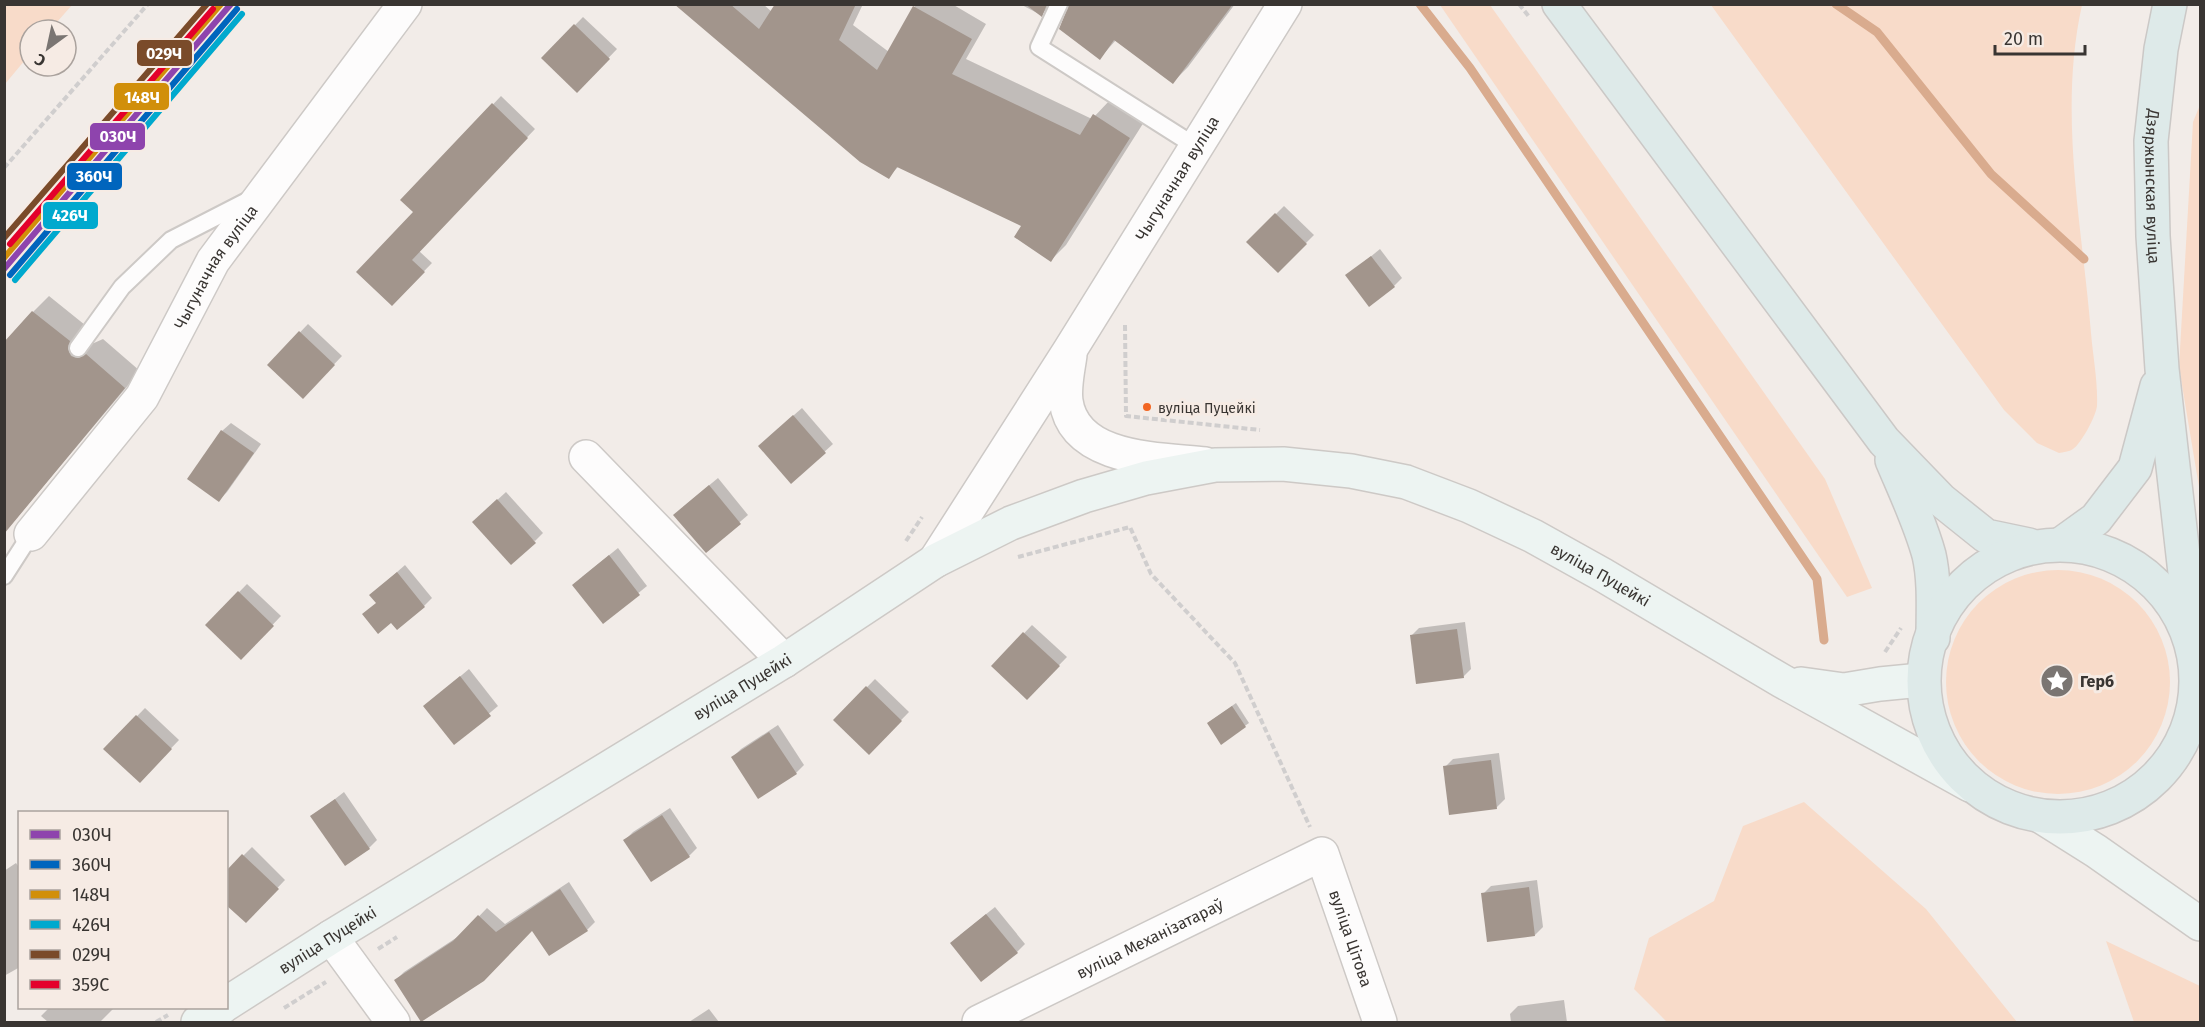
<svg xmlns="http://www.w3.org/2000/svg" width="2205" height="1027" viewBox="0 0 2205 1027" font-family="'Fira Sans',sans-serif">
<style>
.green{fill:#f8dbc9}
.shadow{fill:#0003}
.lines{fill:none;stroke-linecap:round;stroke-linejoin:round}
.stream{stroke:#d9ab8e;stroke-width:9}
.building{fill:#a2958c}
.service-casing{stroke:#cdc9c6;stroke-width:20}
.minor-casing{stroke:#cdc9c6;stroke-width:36}
.secondary-casing{stroke:#cdc9c6;stroke-width:36}
.primary-casing{stroke:#cbc8c6;stroke-width:36}
.path{stroke:#d0cece;stroke-width:4;stroke-dasharray:6 3;stroke-linecap:butt}
.service{stroke:#fdfcfc;stroke-width:16}
.minor{stroke:#fdfcfc;stroke-width:33}
.secondary{stroke:#edf4f2;stroke-width:33}
.primary{stroke:#deeae9;stroke-width:33}
.rail-1-casing{stroke:#f6ebe4;stroke-width:10}
.rail-2-casing{stroke:#f6ebe4;stroke-width:10}
.rail-3-casing{stroke:#f6ebe4;stroke-width:10}
.rail-4-casing{stroke:#f6ebe4;stroke-width:10}
.rail-5-casing{stroke:#f6ebe4;stroke-width:10}
.rail-6-casing{stroke:#f6ebe4;stroke-width:10}
.rail-1{stroke:#8e44ad;stroke-width:6}
.rail-2{stroke:#0065bd;stroke-width:6}
.rail-3{stroke:#d18f0a;stroke-width:6}
.rail-4{stroke:#00a9ce;stroke-width:6}
.rail-5{stroke:#7a4b2a;stroke-width:6}
.rail-6{stroke:#e4002b;stroke-width:6}
.bus-dot{fill:#f26522;stroke:#f6ebe4;stroke-width:2}
.labels{text-anchor:middle;stroke-width:6;stroke-linejoin:round;paint-order:stroke}
.bus-label{font-size:14px;fill:#393532;stroke:#f6ebe4;text-anchor:start}
.street-label{font-size:16px;fill:#393532;stroke:#f6ebe4}
.poi-label{font-size:16px;font-weight:bold;fill:#393532;stroke:#f6ebe4;text-anchor:start}
.line-badge{stroke:#f6ebe4;stroke-width:2}
.badge-label{font-size:16px;text-anchor:middle;font-weight:bold;fill:#fff}
</style>
<rect width="100%" height="100%" fill="#f2ece8"/>
<!-- green -->
<g class="green">
<polygon points="5,4 72,5 50,30 30,30 30,54 5,84"/>
<polygon points="1440,5 1490,5 1825,479 1872,588 1847,597"/>
<path d="M 1711,5 L 2082,5 C 2058,113 2082,224 2091,333 C 2093,357 2098,382 2097,406 C 2096,416 2081,444 2073,449 C 2069,452 2063,452 2059,453 L 2037,443 L 2004,410 Z"/>
<polygon points="2200,105 2200,493 2179,367 2193,122"/>
<circle cx="2058" cy="682" r="112"/>
<polygon points="1804,802 1926,909 2017,1022 1667,1022 1634,989 1649,938 1714,901 1743,826"/>
<polygon points="2106,941 2200,986 2200,1022 2134,1022"/>
</g>
<!-- shadow -->
<g class="shadow">
<polygon points="675,4 763,4 772,12 777,4 863,4 853,25 889,52 916,4 952,4 986,24 966,59 1092,119 1110,100 1144,122 1066,245 1051,260 1023,226 899,166 888,177"/>
<polygon points="1020,4 1052,4 1041,15"/>
<polygon points="1071,4 1235,4 1188,67 1173,82 1116,40 1100,58"/>
<polygon points="583,17 617,49 577,91 543,58"/>
<polygon points="501,96 535,129 419,251 432,263 392,304 415,212 402,200"/>
<polygon points="1284,206 1314,235 1278,271 1248,242"/>
<polygon points="1380,249 1402,278 1394,286 1347,276"/>
<polygon points="49,296 85,325 87,340 94,343 103,339 140,371 4,533 33,312"/>
<polygon points="308,324 342,356 303,397 269,365"/>
<polygon points="802,408 833,444 791,482 768,438"/>
<polygon points="231,423 261,444 227,492 219,500 222,431"/>
<polygon points="718,478 748,515 706,551 683,507"/>
<polygon points="506,492 543,533 535,541 482,514"/>
<polygon points="618,548 647,586 603,622 582,577"/>
<polygon points="405,565 432,598 424,606 377,602 371,595"/>
<polygon points="247,584 281,616 241,658 207,625"/>
<polygon points="1465,622 1471,669 1463,677 1411,636 1419,628"/>
<polygon points="1032,625 1067,657 1027,698 993,666"/>
<polygon points="469,669 498,706 454,743 425,706"/>
<polygon points="875,679 909,712 869,753 835,720"/>
<polygon points="1236,703 1249,723 1222,742 1208,723"/>
<polygon points="145,708 179,740 140,781 105,749"/>
<polygon points="778,725 804,765 796,773 732,758 741,749"/>
<polygon points="1499,753 1505,799 1496,808 1445,767 1453,759"/>
<polygon points="344,792 377,840 369,848 312,817"/>
<polygon points="670,808 697,848 689,856 625,840 633,832"/>
<polygon points="252,847 285,880 246,921 226,873"/>
<polygon points="16,863 20,869 20,967 4,976 4,871"/>
<polygon points="1537,880 1543,927 1535,935 1483,894 1491,886"/>
<polygon points="569,882 595,922 587,930 549,954 533,928 396,980 404,972 462,934 487,908 505,924"/>
<polygon points="995,907 1025,944 1017,952 960,935"/>
<polygon points="1564,1000 1567,1022 1511,1022 1510,1014 1518,1006"/>
<polygon points="49,1008 114,1008 100,1022 48,1022 41,1016"/>
<polygon points="709,1009 719,1022 689,1022"/>
</g>
<g class="lines">
<!-- stream -->
<g class="stream">
<polyline points="1420,4 1470,68 1817,579 1824,640"/>
<polyline points="1836,4 1877,32 1991,174 2084,259"/>
</g>
</g>
<!-- building -->
<g class="building">
<polygon points="674,4 730,4 759,29 775,4 856,4 839,40 877,70 913,6 972,39 952,74 1080,135 1093,114 1130,138 1051,262 1014,237 1021,226 897,167 889,179 860,162"/>
<polygon points="1025,4 1047,4 1042,17"/>
<polygon points="1069,4 1233,4 1173,84 1114,40 1100,60 1059,29"/>
<polygon points="574,24 610,59 577,93 541,58"/>
<polygon points="492,103 528,138 412,260 425,272 392,306 356,272 413,212 400,200"/>
<polygon points="1275,213 1307,244 1278,273 1246,242"/>
<polygon points="1371,256 1395,287 1369,307 1345,275"/>
<polygon points="32,311 70,341 68,348 71,356 78,358 86,354 125,388 4,534 4,342"/>
<polygon points="299,331 335,365 303,399 267,365"/>
<polygon points="793,415 826,453 791,484 758,446"/>
<polygon points="221,430 254,453 219,502 187,479"/>
<polygon points="709,485 741,524 706,553 673,515"/>
<polygon points="497,499 536,543 511,565 472,522"/>
<polygon points="609,555 640,595 603,624 572,585"/>
<polygon points="397,572 425,607 397,630 391,623 378,634 362,614 376,603 369,595"/>
<polygon points="238,591 274,626 241,660 205,625"/>
<polygon points="1457,629 1464,678 1416,684 1410,635"/>
<polygon points="1023,632 1060,666 1027,700 991,666"/>
<polygon points="460,676 491,716 454,745 423,706"/>
<polygon points="866,686 902,721 869,755 833,720"/>
<polygon points="1232,706 1246,727 1221,745 1207,723"/>
<polygon points="136,715 172,749 140,783 103,749"/>
<polygon points="769,732 797,774 758,799 731,757"/>
<polygon points="1491,760 1497,809 1449,815 1443,766"/>
<polygon points="335,799 370,849 345,866 310,816"/>
<polygon points="662,815 690,857 651,882 623,840"/>
<polygon points="242,854 279,889 246,923 226,905 226,871"/>
<polygon points="1529,887 1535,936 1487,942 1481,893"/>
<polygon points="560,889 588,931 549,956 532,931 484,981 421,1022 394,980 453,941 478,915 496,932"/>
<polygon points="986,914 1018,953 981,982 950,943"/>
</g>
<g class="lines">
<defs>
<g id="service">
<polyline points="1059,4 1039,47 1184,139 1197,144"/>
<polyline points="78,348 122,287 171,240 249,200"/>
<polyline points="4,576 31,534"/>
</g>
<g id="minor">
<path d="M 1070,355 C 1068,370 1064,387 1066,401 C 1074,461 1160,459 1205,464"/>
<polyline points="586,457 784,661"/>
<path id="s1" d="M 31,534 L 142,397 L 213,261 L 405,4"/>
<path id="s2" d="M 935,561 L 1070,350 L 1285,4"/>
<polyline points="331,937 393,1022"/>
<path id="s3" d="M 979,1022 L 1322,854 L 1380,1022"/>
</g>
<g id="secondary">
<polyline points="1801,684 1844,690 1880,684 1921,680"/>
<polyline points="2197,685 2200,713"/>
<polyline points="2042,817 2096,851 2200,924"/>
<path id="s4" d="M 226,1004 L 331,937 L 784,661 L 935,561 L 1011,523 L 1084,496 L 1146,478 L 1215,465 L 1283,464 L 1351,471 L 1406,482 L 1469,506 L 1533,536 L 1603,575 L 1782,681 L 1970,785"/>
<polyline points="198,1022 221,1008"/>
</g>
<g id="primary">
<polyline points="1559,4 1884,441 1941,500 1986,536 2029,545"/>
<path id="s5" d="M 2170,4 L 2161,49 L 2151,141 L 2153,236 L 2162,369 L 2191,626"/>
<path d="M 1892,460 C 1905,491 1920,522 1929,555 C 1935,581 1933,611 1933,638"/>
<polyline points="2064,542 2096,519 2135,468 2157,386"/>
<circle cx="2060" cy="681" r="136"/>
</g>
</defs>
<!-- service casing -->
<use href="#service" class="service-casing"/>
<!-- minor casing -->
<use href="#minor" class="minor-casing"/>
<!-- secondary casing -->
<use href="#secondary" class="secondary-casing"/>
<!-- primary casing -->
<use href="#primary" class="primary-casing"/>
<!-- path -->
<g class="path">
<polyline points="1519,4 1530,18"/>
<polyline points="4,168 148,4"/>
<polyline points="1125,325 1126,416 1260,430"/>
<polyline points="906,541 922,517"/>
<polyline points="1018,557 1130,527 1151,574 1235,663 1310,827"/>
<polyline points="1885,652 1901,628"/>
<polyline points="378,949 397,937"/>
<polyline points="284,1008 326,982"/>
<polyline points="156,1022 168,1015"/>
</g>
<!-- service -->
<use href="#service" class="service"/>
<!-- minor -->
<use href="#minor" class="minor"/>
<!-- secondary -->
<use href="#secondary" class="secondary"/>
<!-- primary -->
<use href="#primary" class="primary"/>
<defs>
<polyline id="rail-1" points="4,269 231,4"/>
<polyline id="rail-2" points="10,275 237,9"/>
<polyline id="rail-3" points="4,258 221,4"/>
<polyline id="rail-4" points="15,280 242,14"/>
<polyline id="rail-5" points="4,238 207,4"/>
<polyline id="rail-6" points="10,244 213,9"/>
</defs>
<!-- rail-1 casing -->
<use href="#rail-1" class="rail-1-casing"/>
<!-- rail-2 casing -->
<use href="#rail-2" class="rail-2-casing"/>
<!-- rail-3 casing -->
<use href="#rail-3" class="rail-3-casing"/>
<!-- rail-4 casing -->
<use href="#rail-4" class="rail-4-casing"/>
<!-- rail-5 casing -->
<use href="#rail-5" class="rail-5-casing"/>
<!-- rail-6 casing -->
<use href="#rail-6" class="rail-6-casing"/>
<!-- rail-1 -->
<use href="#rail-1" class="rail-1"/>
<!-- rail-2 -->
<use href="#rail-2" class="rail-2"/>
<!-- rail-3 -->
<use href="#rail-3" class="rail-3"/>
<!-- rail-4 -->
<use href="#rail-4" class="rail-4"/>
<!-- rail-5 -->
<use href="#rail-5" class="rail-5"/>
<!-- rail-6 -->
<use href="#rail-6" class="rail-6"/>
</g>
<!-- icons -->
<defs>
<symbol id="sight-disc" viewBox="-11 -11 22 22"><circle r="9.5" fill="#7a7572" stroke="#f6ebe4"/><path d="M0-6L1.8-2.2L6-1.7L2.9 1.2L3.7 5.4L0 3.3L-3.7 5.4L-2.9 1.2L-6-1.7L-1.8-2.2Z" fill="#fff"/></symbol>
</defs>
<g fill-rule="evenodd">
<use href="#sight-disc" x="2038" y="662" width="38" height="38"/>
</g>
<!-- markers -->
<circle class="bus-dot" cx="1147" cy="407" r="5"/>
<g class="labels">
<!-- bus labels -->
<g class="bus-label">
<text x="1158" y="413">вуліца Пуцейкі</text>
</g>
<!-- street labels -->
<g class="street-label">
<text dy="6" stroke="none"><textPath href="#s2" startOffset="453">Чыгуначная вуліца</textPath></text>
<text dy="6" stroke="none"><textPath href="#s5" startOffset="184">Дзяржынская вуліца</textPath></text>
<text dy="6" stroke="none"><textPath href="#s1" startOffset="326">Чыгуначная вуліца</textPath></text>
<text dy="6" stroke="none"><textPath href="#s4" startOffset="1542">вуліца Пуцейкі</textPath></text>
<text dy="6" stroke="none"><textPath href="#s4" startOffset="606">вуліца Пуцейкі</textPath></text>
<text dy="6" stroke="none"><textPath href="#s3" startOffset="190">вуліца Механізатараў</textPath></text>
<text dy="6" stroke="none"><textPath href="#s3" startOffset="471">вуліца Цітова</textPath></text>
<text dy="6" stroke="none"><textPath href="#s4" startOffset="120">вуліца Пуцейкі</textPath></text>
</g>
<!-- poi labels -->
<g class="poi-label">
<text x="2080" y="687">Герб</text>
</g>
</g>
<g class="line-badge">
<rect x="136" y="39" width="57" height="28" rx="6" fill="#7a4b2a"/>
<rect x="113" y="82" width="57" height="29" rx="6" fill="#d18f0a"/>
<rect x="89" y="122" width="57" height="29" rx="6" fill="#8e44ad"/>
<rect x="66" y="162" width="57" height="29" rx="6" fill="#0065bd"/>
<rect x="42" y="201" width="57" height="29" rx="6" fill="#00a9ce"/>
</g>
<g class="badge-label">
<text x="164" y="59">029Ч</text>
<text x="142" y="103">148Ч</text>
<text x="118" y="142">030Ч</text>
<text x="94" y="182">360Ч</text>
<text x="70" y="221">426Ч</text>
</g>
<!-- border -->
<rect width="2205" height="1027" fill="none" stroke="#393532" stroke-width="12"/>
<!-- legend -->
<rect x="18" y="811" width="210" height="198" fill="#f6ebe4" stroke="#aaa29d" stroke-width="1.5"/>
<rect x="30" y="830" width="30" height="9" fill="#8e44ad" stroke="#aaa29d" stroke-width="1.5"/>
<text x="72" y="841" font-size="18" fill="#393532">030Ч</text>
<rect x="30" y="860" width="30" height="9" fill="#0065bd" stroke="#aaa29d" stroke-width="1.5"/>
<text x="72" y="871" font-size="18" fill="#393532">360Ч</text>
<rect x="30" y="890" width="30" height="9" fill="#d18f0a" stroke="#aaa29d" stroke-width="1.5"/>
<text x="72" y="901" font-size="18" fill="#393532">148Ч</text>
<rect x="30" y="920" width="30" height="9" fill="#00a9ce" stroke="#aaa29d" stroke-width="1.5"/>
<text x="72" y="931" font-size="18" fill="#393532">426Ч</text>
<rect x="30" y="950" width="30" height="9" fill="#7a4b2a" stroke="#aaa29d" stroke-width="1.5"/>
<text x="72" y="961" font-size="18" fill="#393532">029Ч</text>
<rect x="30" y="980" width="30" height="9" fill="#e4002b" stroke="#aaa29d" stroke-width="1.5"/>
<text x="72" y="991" font-size="18" fill="#393532">359С</text>
<!-- north arrow -->
<g transform="translate(48 48) rotate(213)"><circle r="28" fill="#f6ebe4" stroke="#aaa29d" stroke-width="1.5"/>
<path d="M0-4.5L10 22L0 15L-10 22Z" fill="#7a7572"/>
<text y="-9" font-size="16" font-weight="bold" text-anchor="middle" fill="#393532">С</text>
</g>
<!-- scale -->
<path d="M1995 45v9h90v-9" fill="none" stroke="#393532" stroke-width="3"/>
<text x="2004" y="45" font-size="18" fill="#393532" stroke="#f6ebe4" stroke-width="4.5" paint-order="stroke">20 m</text>
</svg>
